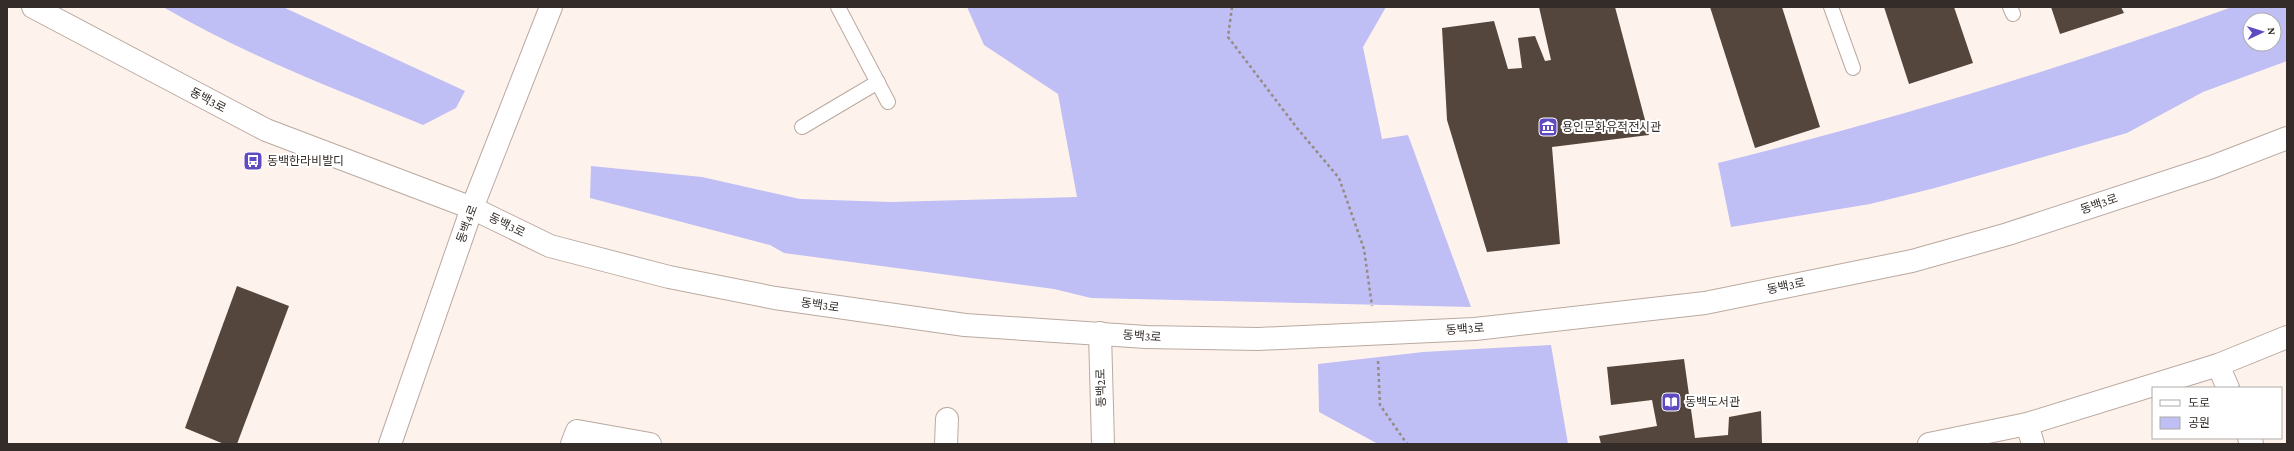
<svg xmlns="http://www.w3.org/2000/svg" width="2294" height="451" viewBox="0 0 2294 451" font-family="'Crimson Pro','Noto Sans KR',serif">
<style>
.green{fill:#bfbef5;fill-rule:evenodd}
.building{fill:#54463d}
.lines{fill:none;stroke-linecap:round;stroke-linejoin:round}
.service-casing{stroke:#baa9a0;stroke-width:16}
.minor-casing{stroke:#baa9a0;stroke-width:24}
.tertiary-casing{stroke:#baa9a0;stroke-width:24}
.path{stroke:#958c86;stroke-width:2.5;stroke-dasharray:3 3;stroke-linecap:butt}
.service{stroke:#fff;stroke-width:14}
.minor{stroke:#fff;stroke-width:22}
.tertiary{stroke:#fff;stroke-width:22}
.labels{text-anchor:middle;stroke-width:4;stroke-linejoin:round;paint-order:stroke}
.street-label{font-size:12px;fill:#332c28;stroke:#fff}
.poi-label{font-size:12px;fill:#332c28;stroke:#fff;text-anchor:start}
</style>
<rect width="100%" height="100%" fill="#fef3ec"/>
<!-- green -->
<g class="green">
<path d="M 163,7 L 283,7 L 465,91 L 456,108 L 423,125 C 335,89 245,55 163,7 Z"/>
<polygon points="967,7 1386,7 1363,47 1382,139 1408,135 1471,307 1091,298 1054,289 784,253 770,245 590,198 591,166 702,177 800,199 891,202 1077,197 1058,94 984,45"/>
<path d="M 2232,7 L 2287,7 L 2287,61 L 2203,92 L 2127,133 L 1935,188 L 1870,204 L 1731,227 L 1718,163 C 1892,120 2063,68 2232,7 ZM 2250,20 L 2274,20 L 2274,44 L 2250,44 Z"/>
<polygon points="1551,345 1568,444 1378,444 1319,412 1318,364 1423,352"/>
</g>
<!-- building -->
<g class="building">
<polygon points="1539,7 1615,7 1649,135 1552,147 1560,244 1487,252 1447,120 1442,28 1494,21 1508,69 1522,68 1518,38 1535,36 1545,61 1551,60"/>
<polygon points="1710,7 1782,7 1820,127 1755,148"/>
<polygon points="1884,7 1954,7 1973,63 1909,84"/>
<polygon points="2051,7 2121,7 2124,13 2060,34"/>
<polygon points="237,286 289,306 237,444 224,444 185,428"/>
<polygon points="1684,359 1695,438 1728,435 1729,417 1761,411 1762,444 1601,444 1599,436 1657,426 1652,400 1611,405 1607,367"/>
</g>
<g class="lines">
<defs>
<g id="service">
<polyline points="838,7 888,102"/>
<polyline points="1831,7 1853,68"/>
<polyline points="2010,7 2013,14"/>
<polyline points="802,127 878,82"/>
</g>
<g id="minor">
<polyline points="2218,365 2228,388"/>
<polyline points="2027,424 2033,444"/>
<polyline points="2249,438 2252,444"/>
<polyline points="572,444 577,431 650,444"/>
<polyline points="946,444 947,419"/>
<polyline points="1929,444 2027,424 2218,365 2287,337"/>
</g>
<g id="tertiary">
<polyline points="33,7 266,130 472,208 550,246 669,277 775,298 965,325 1146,337 1258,339 1475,329 1705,303 1912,261 2008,234 2212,167 2287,138"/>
<polyline points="1100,333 1103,444"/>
<polyline points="390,444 472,208 551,7"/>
</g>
</defs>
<!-- service casing -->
<use href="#service" class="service-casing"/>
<!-- minor casing -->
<use href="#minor" class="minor-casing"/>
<!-- tertiary casing -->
<use href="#tertiary" class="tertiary-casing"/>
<!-- path -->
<g class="path">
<polyline points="1232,7 1228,37 1297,128 1339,178 1364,249 1372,306"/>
<polyline points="1378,361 1380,405 1407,444"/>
</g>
<!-- service -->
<use href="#service" class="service"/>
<!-- minor -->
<use href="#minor" class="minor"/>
<!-- tertiary -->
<use href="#tertiary" class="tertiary"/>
</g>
<!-- icons -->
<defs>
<symbol id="museum-square" viewBox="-11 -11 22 22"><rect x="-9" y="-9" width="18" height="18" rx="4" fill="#5f4ac2" stroke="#fff"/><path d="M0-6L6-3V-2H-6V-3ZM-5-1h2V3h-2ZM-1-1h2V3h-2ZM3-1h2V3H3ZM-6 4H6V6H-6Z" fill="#fff"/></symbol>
<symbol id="bus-square" viewBox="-11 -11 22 22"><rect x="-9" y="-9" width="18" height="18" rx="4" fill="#5f4ac2" stroke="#fff"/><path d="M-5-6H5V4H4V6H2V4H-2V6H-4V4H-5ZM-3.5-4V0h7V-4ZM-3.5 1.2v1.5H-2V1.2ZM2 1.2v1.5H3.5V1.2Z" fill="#fff"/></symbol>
<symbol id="library-square" viewBox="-11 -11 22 22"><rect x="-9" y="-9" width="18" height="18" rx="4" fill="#5f4ac2" stroke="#fff"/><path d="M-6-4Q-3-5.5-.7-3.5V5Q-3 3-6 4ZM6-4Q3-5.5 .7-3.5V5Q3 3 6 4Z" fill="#fff"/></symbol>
</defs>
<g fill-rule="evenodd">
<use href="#museum-square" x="1537" y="116" width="22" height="22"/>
<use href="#bus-square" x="242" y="150" width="22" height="22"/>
<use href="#library-square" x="1660" y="391" width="22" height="22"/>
</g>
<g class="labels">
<!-- street labels -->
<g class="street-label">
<text transform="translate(208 100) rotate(28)" y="4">동백3로</text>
<text transform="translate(2099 204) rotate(-19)" y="4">동백3로</text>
<text transform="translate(467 224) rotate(-70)" y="4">동백4로</text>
<text transform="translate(507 225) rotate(26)" y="4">동백3로</text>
<text transform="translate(1786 286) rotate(-11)" y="4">동백3로</text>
<text transform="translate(820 305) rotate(8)" y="4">동백3로</text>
<text transform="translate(1465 329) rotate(-4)" y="4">동백3로</text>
<text transform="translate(1142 336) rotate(4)" y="4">동백3로</text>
<text transform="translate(1101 388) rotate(-91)" y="4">동백2로</text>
</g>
<!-- poi labels -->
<g class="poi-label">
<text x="1562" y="131">용인문화유적전시관</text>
<text x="267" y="165">동백한라비발디</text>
<text x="1685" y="406">동백도서관</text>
</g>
</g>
<!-- border -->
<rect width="2294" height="451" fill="none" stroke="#332c28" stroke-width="16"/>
<!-- legend -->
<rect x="2152" y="387" width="130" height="52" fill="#ffffff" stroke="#adaba9"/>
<rect x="2160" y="400" width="20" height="6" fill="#ffffff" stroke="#adaba9"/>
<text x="2188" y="407" font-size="12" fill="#332c28">도로</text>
<rect x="2160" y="417" width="20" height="12" fill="#bfbef5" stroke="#adaba9"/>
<text x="2188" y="427" font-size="12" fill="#332c28">공원</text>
<!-- north arrow -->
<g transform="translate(2262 32) rotate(86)"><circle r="19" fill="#ffffff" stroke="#adaba9"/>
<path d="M0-3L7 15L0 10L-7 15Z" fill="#5f4ac2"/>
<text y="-6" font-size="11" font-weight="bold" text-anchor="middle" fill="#332c28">N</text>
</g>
</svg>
